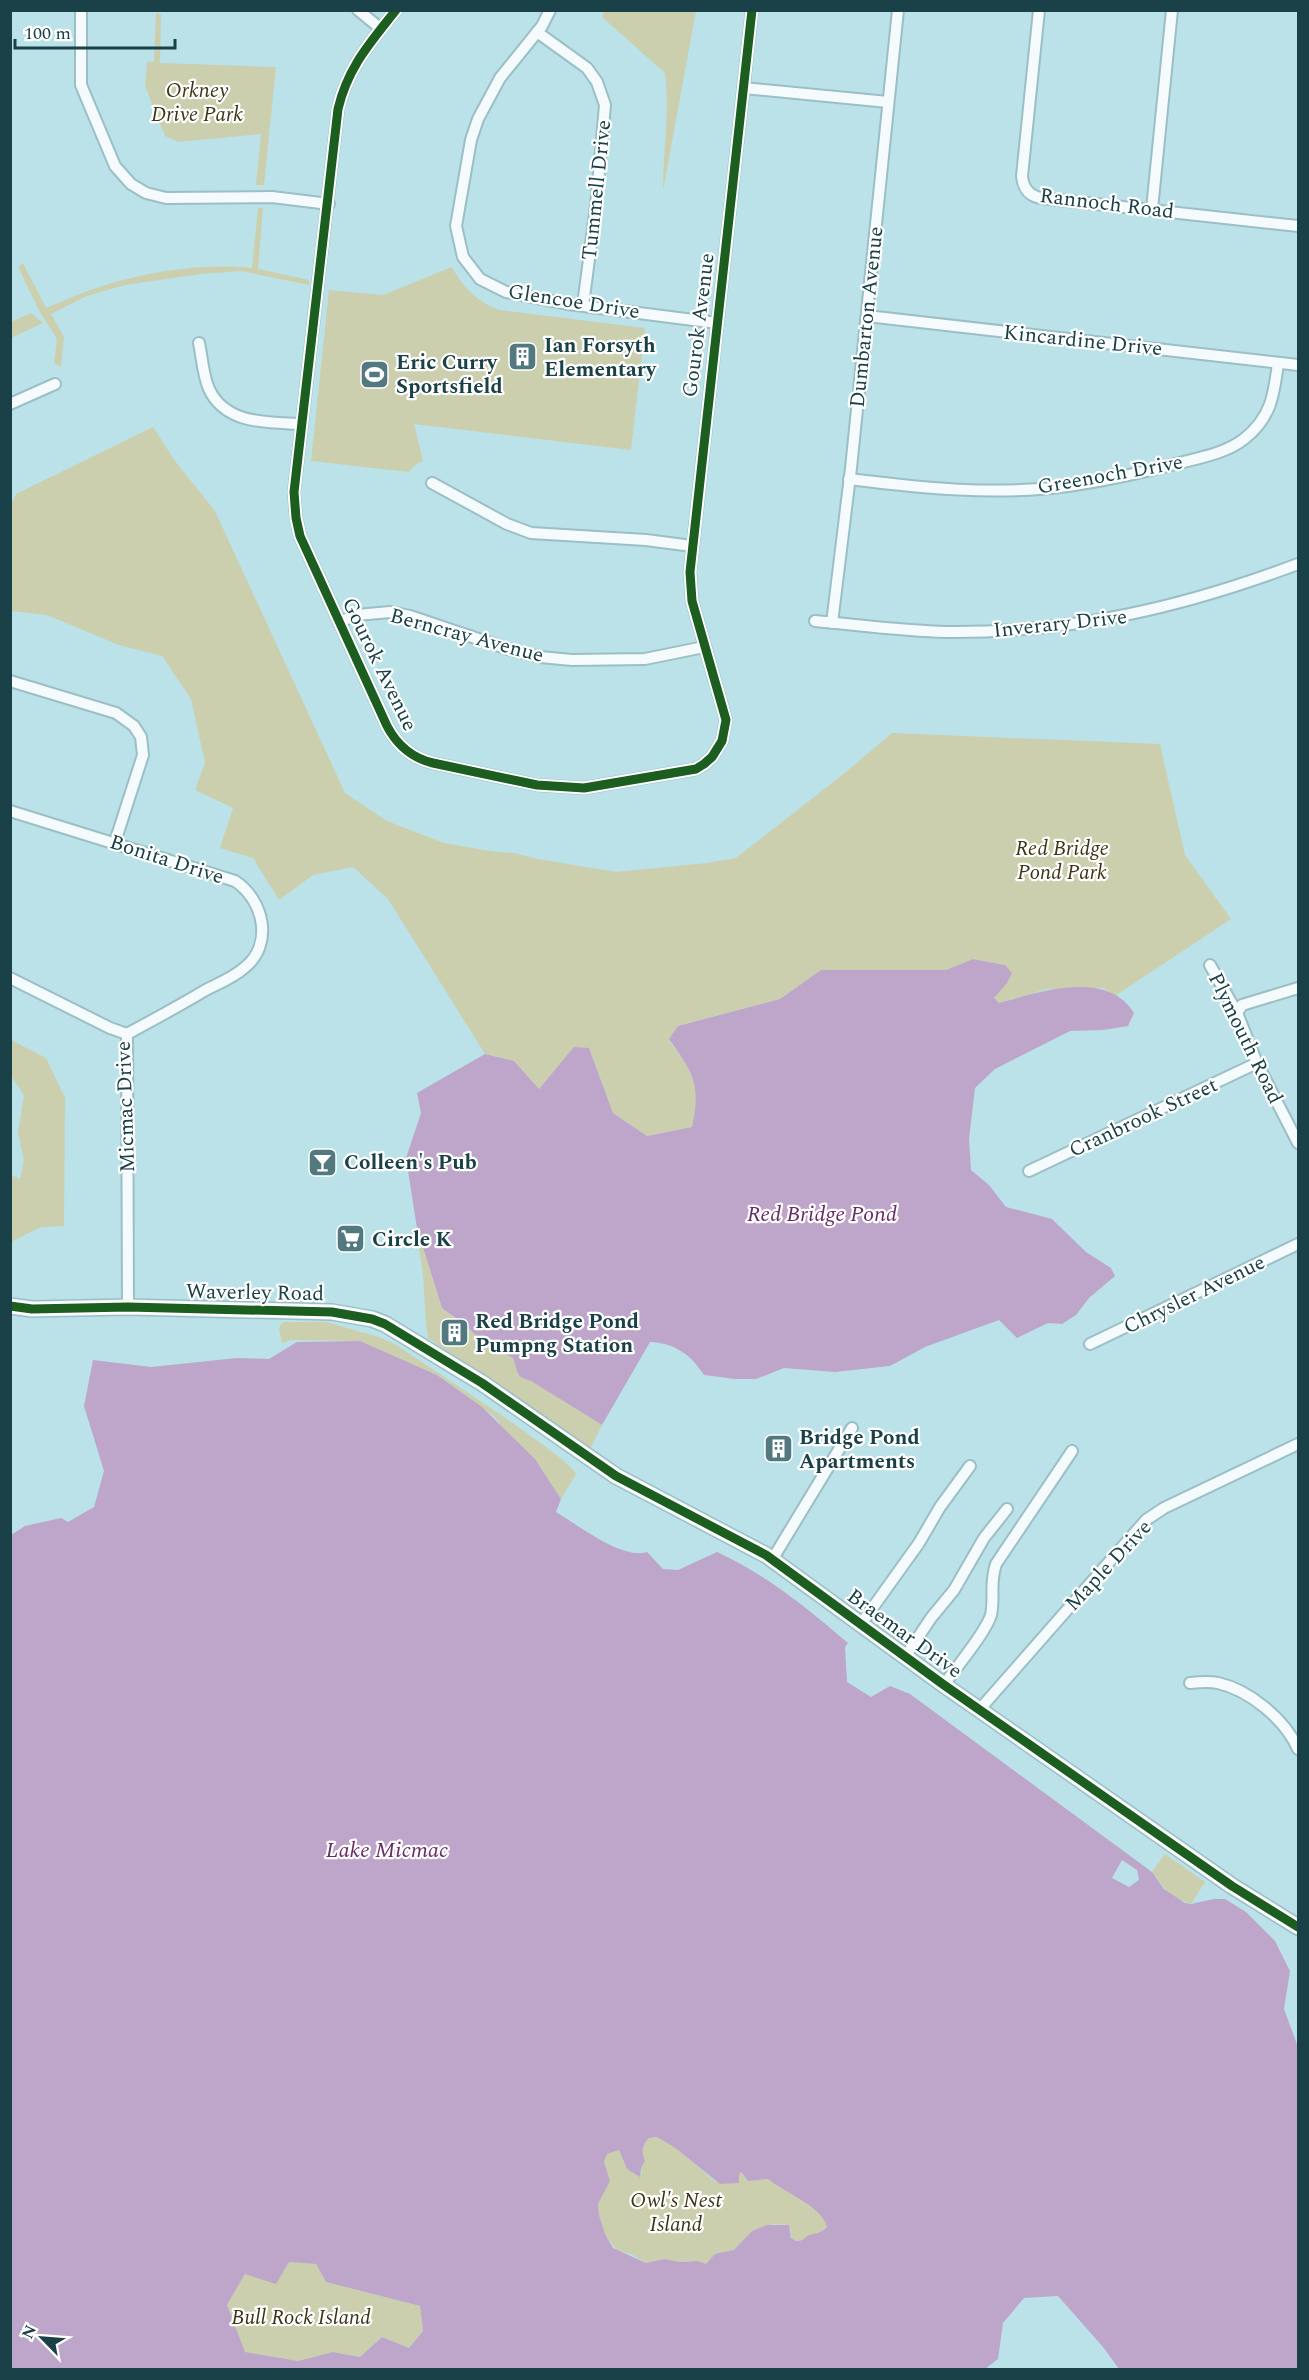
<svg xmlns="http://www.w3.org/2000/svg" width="1309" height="2380" viewBox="0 0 1309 2380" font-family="Spectral,serif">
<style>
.green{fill:#cccfae}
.water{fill:#bea6ca;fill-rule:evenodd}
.pier{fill:#bae2e8}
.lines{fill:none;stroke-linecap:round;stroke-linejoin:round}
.minor-casing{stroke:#9bbfc5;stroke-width:14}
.secondary-casing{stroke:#9bbfc5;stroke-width:18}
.minor{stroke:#f5fbfc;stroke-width:10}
.secondary{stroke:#f0f6f9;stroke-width:15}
.cycleway-casing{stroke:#fff;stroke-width:13}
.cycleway{stroke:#1b5e20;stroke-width:9}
.labels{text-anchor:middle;stroke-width:4.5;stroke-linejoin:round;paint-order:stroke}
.park-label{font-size:21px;font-style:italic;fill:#3f3416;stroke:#fff}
.street-label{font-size:21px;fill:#194147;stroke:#fff}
.poi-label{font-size:21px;font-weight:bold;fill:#194147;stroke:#fff;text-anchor:start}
.water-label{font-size:22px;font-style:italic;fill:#682a66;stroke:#fff}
</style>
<rect width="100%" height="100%" fill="#bae2e8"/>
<!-- green -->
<g class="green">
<path d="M 604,11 L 696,11 L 663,191 C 663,152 670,112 665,73 L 602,17 Z"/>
<polygon points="156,13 161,14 160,63 276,67 264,185 256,185 261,134 178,142 165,136 145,86 147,62 154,62"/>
<path d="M 258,208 L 263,208 L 258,269 L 309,280 L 309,285 L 241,271 L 201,274 L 125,285 L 87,296 L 51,314 L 64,337 L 61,367 L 54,363 L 57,339 L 40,312 L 18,267 L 23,263 L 46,308 C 66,300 85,291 106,285 C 149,271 207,263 252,268 Z"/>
<path d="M 452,267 C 462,287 478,302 499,310 L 645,328 L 631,450 L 414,424 L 423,461 L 415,465 L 409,472 L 311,461 L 329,290 L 383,295 Z"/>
<polygon points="31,313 43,323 11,338 11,322"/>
<polygon points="153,427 175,461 215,511 345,793 387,821 444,843 490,851 514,853 538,859 616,872 707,863 736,858 851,768 892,733 1160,744 1185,855 1231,919 1115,996 1103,988 1047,989 999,1003 994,998 998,992 1005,965 973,959 946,970 821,970 780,999 678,1026 669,1040 687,1065 698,1092 692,1127 647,1136 613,1113 589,1048 574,1048 539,1089 514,1061 485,1054 388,899 353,867 313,875 279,900 253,858 220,848 233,808 195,790 205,763 191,699 162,656 119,645 47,615 11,611 10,507 16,494"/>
<polygon points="11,1040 46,1058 65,1098 64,1226 41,1227 11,1242 11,1175 20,1179 24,1160 18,1133 24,1095 11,1076"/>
<path d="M 417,1228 L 442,1308 L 464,1324 L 483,1342 L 514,1358 C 519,1373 514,1376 531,1381 L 602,1425 L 590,1449 L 428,1338 C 424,1314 425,1290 422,1266 C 420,1253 417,1242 417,1228 Z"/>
<path d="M 285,1322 L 326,1322 L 379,1337 L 395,1344 C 419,1361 571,1458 576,1474 L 561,1499 L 535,1459 L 505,1431 L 495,1417 L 437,1375 L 360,1341 L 291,1340 L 282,1343 L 279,1328 L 282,1323 Z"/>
<polygon points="1165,1854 1205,1882 1191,1904 1170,1895 1152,1872"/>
<path d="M 657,2137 L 674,2147 L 716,2182 L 738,2176 L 741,2172 L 748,2181 L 768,2179 C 786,2194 821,2204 827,2227 C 820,2234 802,2243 792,2240 L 790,2228 L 787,2225 L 775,2224 L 752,2231 L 734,2250 L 706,2264 L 692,2261 L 680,2262 L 664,2259 L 646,2263 L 631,2254 L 617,2251 L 605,2234 L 599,2215 L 598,2204 L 610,2181 L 604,2162 L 607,2154 L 619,2150 L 627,2169 L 642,2174 L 641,2168 L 645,2160 C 641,2151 642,2145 649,2138 Z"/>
<polygon points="289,2262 316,2264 326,2282 420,2306 423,2331 409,2348 382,2337 360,2357 333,2352 298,2361 245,2352 227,2305 245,2274"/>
</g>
<!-- water -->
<g class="water">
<path d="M 973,959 L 1005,965 L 1012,973 L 1007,983 L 994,998 L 999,1003 C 1039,992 1107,969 1134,1013 L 1128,1026 L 1103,1030 L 1070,1031 L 995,1069 L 975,1088 L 969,1139 L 971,1170 L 989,1185 L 1006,1207 L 1052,1219 L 1086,1252 L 1111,1268 L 1115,1276 L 1089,1298 L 1076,1315 L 1062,1324 L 1048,1323 L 1017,1338 L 999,1320 L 925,1347 L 890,1366 L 835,1372 L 784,1368 L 756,1379 L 735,1379 L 704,1375 C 691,1355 675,1343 650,1342 L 602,1425 L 531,1381 C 514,1376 519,1373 513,1358 L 483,1342 L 464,1324 L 442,1308 L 417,1228 L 406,1158 L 421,1113 L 417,1093 L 485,1054 L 514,1061 L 539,1089 L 574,1047 L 589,1048 L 613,1113 L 647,1136 L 692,1127 C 701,1084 694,1074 669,1039 L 678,1026 L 780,999 L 821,970 L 946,970 Z"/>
<path d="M 360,1341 L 437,1375 L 482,1407 L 535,1459 L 561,1499 L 556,1512 C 578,1525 622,1560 647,1552 L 663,1569 L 678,1570 L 717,1552 C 767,1575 807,1608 848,1643 L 845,1647 L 847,1682 L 871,1697 L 890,1686 L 910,1694 L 1152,1872 L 1164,1889 L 1185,1903 L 1191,1904 L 1214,1899 L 1225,1899 L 1246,1912 L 1275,1941 L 1290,1971 L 1284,2009 L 1298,2047 L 1298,2369 L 1119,2369 L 1103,2347 L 1058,2296 L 1024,2298 L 1003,2323 L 998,2359 L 985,2369 L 11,2370 L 11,1535 L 25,1526 L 61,1518 L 68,1522 L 94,1507 L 104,1471 L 84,1406 L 93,1360 L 151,1367 L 237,1358 L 269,1359 L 297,1342 ZM 657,2137 L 674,2147 L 720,2184 L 739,2183 L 739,2175 L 741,2172 L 748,2181 L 768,2179 C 786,2194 821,2205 827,2227 C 821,2233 817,2233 810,2235 C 803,2238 804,2241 796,2241 L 791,2238 L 789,2225 L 767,2225 L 752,2231 L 734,2250 L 715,2254 L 706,2264 L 697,2261 L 680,2262 L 664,2259 L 646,2263 L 613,2248 L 605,2234 L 599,2215 L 598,2204 L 610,2181 L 604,2162 L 607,2154 L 619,2150 L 627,2169 L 640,2177 L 641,2168 L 645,2161 C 642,2152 641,2146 649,2138 ZM 289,2262 L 316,2264 L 326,2282 L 420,2306 L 423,2331 L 409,2348 L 382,2337 L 360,2357 L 333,2352 L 298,2361 L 245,2352 L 227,2305 L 245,2274 L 276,2284 Z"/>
</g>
<!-- pier -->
<polygon class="pier" points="1122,1860 1137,1870 1139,1880 1129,1887 1112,1878"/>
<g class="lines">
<defs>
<g id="minor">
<polyline points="81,10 81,85 115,166 131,184 146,193 166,198 272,197 329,204"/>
<polyline points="358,10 380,28"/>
<path d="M 396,10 C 370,43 348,67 338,109 L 294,492 L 296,518 L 300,536 L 387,726 C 397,745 412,758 433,763 L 537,785 L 584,788 L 696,769 L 704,764 L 712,757 L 722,741 L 726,720 L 692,601 L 690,572 L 752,10"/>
<polyline points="550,10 542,26 500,78 478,119 471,140 456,226 463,257 480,279 506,292 568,304 717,323"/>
<path d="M 1039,10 L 1022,176 C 1023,188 1029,196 1041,198 L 1298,226"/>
<polyline points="537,32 587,68 597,82 605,105 596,206 583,305"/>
<polyline points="744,88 888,102"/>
<polyline points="1152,209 1172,10"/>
<polyline points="867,316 1298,365"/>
<path d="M 199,343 C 202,357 203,376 209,389 C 226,425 267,422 301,424"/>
<polyline points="10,404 55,384"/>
<path d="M 849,479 C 922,488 995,496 1068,486 C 1104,481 1140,473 1175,464 C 1198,458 1225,454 1244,439 C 1271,418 1274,395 1278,363"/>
<polyline points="432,483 507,524 531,533 646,540 692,546"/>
<path d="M 815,621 C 859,625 902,631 947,632 C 1072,633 1181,608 1298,564"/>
<polyline points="339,622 357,615 390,612 410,616 508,649 540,657 572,660 645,659 704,647"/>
<polyline points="832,623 851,468 898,10"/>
<polyline points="10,681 116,713 134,726 141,737 143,755 115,842"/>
<path d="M 10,811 L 235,881 C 264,900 274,945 244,968 C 233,978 217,984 204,991 C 179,1006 153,1020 127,1034"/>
<polyline points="1210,965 1237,1013 1257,1063 1298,1143"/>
<polyline points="10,978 110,1028 127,1034 128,1307"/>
<polyline points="1237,1013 1242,1005 1298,988"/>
<polyline points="1029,1171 1257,1063"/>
<polyline points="1090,1344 1298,1244"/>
<polyline points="772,1560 852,1428"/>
<polyline points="861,1624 919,1543 940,1507 970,1466"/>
<polyline points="905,1657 931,1618 954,1590 984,1538 1007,1509"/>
<path d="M 1190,1683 C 1199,1682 1209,1681 1218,1683 C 1249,1690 1285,1719 1298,1749"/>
<path d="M 944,1685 C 956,1667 985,1634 991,1615 C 995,1597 989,1585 996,1564 L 1072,1451"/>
<polyline points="980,1709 1146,1520 1164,1508 1298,1444"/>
</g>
<polyline id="secondary" points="10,1306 32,1309 128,1307 332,1312 372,1319 385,1324 482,1383 616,1476 766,1555 944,1685 1232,1886 1298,1927"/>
</defs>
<!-- minor casing -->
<use href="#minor" class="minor-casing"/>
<!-- secondary casing -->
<use href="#secondary" class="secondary-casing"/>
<!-- minor -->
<use href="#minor" class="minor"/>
<!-- secondary -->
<use href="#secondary" class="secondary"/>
<defs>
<g id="cycleway">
<path d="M 396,10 C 370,43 348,67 338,109 L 294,492 L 296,518 L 300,536 L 387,726 C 397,745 412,758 433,763 L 537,785 L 584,788 L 696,769 L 704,764 L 712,757 L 722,741 L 726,720 L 692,601 L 690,572 L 752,10"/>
<polyline points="10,1306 32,1309 128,1307 332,1312 372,1319 385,1324 482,1383 616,1476 766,1555 944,1685 1232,1886 1298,1927"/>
</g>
</defs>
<!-- cycleway casing -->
<use href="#cycleway" class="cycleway-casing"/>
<!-- cycleway -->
<use href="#cycleway" class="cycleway"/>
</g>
<!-- icons -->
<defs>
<symbol id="building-square" viewBox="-11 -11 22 22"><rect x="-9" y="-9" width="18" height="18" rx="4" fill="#51797f" stroke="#fff"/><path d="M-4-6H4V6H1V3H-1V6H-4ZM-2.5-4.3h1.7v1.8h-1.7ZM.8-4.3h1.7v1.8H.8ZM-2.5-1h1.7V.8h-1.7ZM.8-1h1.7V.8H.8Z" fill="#fff"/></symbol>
<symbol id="stadium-square" viewBox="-11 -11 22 22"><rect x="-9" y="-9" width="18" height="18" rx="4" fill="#51797f" stroke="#fff"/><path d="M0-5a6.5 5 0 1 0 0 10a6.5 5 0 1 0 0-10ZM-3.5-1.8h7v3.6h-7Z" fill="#fff"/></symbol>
<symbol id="bar-square" viewBox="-11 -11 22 22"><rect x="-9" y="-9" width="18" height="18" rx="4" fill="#51797f" stroke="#fff"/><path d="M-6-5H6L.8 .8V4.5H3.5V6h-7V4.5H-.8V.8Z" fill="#fff"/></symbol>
<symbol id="supermarket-square" viewBox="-11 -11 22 22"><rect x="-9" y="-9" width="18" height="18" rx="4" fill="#51797f" stroke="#fff"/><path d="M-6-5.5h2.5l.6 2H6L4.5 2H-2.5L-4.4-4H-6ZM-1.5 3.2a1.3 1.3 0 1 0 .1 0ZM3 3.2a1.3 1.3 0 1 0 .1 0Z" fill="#fff"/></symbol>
</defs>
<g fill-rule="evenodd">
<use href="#building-square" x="506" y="340" width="33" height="33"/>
<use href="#stadium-square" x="358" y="358" width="33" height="33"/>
<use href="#bar-square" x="306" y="1146" width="33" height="33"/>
<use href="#supermarket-square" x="334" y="1222" width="33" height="33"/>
<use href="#building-square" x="438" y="1316" width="33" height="33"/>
<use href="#building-square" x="762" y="1432" width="33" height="33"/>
</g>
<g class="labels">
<!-- park labels -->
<g class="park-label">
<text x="197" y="97">Orkney<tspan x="197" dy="24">Drive Park</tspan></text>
<text x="1062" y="855">Red Bridge<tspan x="1062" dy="24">Pond Park</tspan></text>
<text x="676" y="2207">Owl's Nest<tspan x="676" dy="24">Island</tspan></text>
<text x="301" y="2324">Bull Rock Island</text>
</g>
<!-- street labels -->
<g class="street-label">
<text transform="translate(596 190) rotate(-84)" y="7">Tummell Drive</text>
<text transform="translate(1107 203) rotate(7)" y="7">Rannoch Road</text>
<text transform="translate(574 301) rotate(9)" y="7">Glencoe Drive</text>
<text transform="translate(866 317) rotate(-84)" y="7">Dumbarton Avenue</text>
<text transform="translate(698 325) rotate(-83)" y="7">Gourok Avenue</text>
<text transform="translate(1083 340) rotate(6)" y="7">Kincardine Drive</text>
<text transform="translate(1110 474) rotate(-10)" y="7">Greenoch Drive</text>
<text transform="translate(1060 623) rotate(-6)" y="7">Inverary Drive</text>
<text transform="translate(467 635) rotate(15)" y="7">Berncray Avenue</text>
<text transform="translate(380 664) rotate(64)" y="7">Gourok Avenue</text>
<text transform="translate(167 859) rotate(18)" y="7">Bonita Drive</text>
<text transform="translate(1246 1038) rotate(64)" y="7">Plymouth Road</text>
<text transform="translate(125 1107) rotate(-92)" y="7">Micmac Drive</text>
<text transform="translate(1143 1117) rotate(-25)" y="7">Cranbrook Street</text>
<text transform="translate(255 1292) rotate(1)" y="7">Waverley Road</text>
<text transform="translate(1194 1294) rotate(-26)" y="7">Chrysler Avenue</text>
<text transform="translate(1108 1565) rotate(-47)" y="7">Maple Drive</text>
<text transform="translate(905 1633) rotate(36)" y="7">Braemar Drive</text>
</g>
<!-- poi labels -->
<g class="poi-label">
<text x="544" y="352">Ian Forsyth<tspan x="544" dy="24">Elementary</tspan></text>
<text x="396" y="369">Eric Curry<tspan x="396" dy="24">Sportsfield</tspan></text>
<text x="344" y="1169">Colleen's Pub</text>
<text x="372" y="1246">Circle K</text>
<text x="475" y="1328">Red Bridge Pond<tspan x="475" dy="24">Pumpng Station</tspan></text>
<text x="799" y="1444">Bridge Pond<tspan x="799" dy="24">Apartments</tspan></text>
</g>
<!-- water labels -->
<g class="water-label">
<text x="822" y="1221">Red Bridge Pond</text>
<text x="387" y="1857">Lake Micmac</text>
</g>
</g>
<!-- border -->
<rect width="1309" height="2380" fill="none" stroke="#194147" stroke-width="24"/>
<!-- north arrow -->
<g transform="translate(42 2338) rotate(295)" stroke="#ffffff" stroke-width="4.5" paint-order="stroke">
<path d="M0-4.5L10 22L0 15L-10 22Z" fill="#194147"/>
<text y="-9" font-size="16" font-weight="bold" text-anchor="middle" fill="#194147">N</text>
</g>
<!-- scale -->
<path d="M15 39v9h160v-9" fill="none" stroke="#194147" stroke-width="3"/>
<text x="24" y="39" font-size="18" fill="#194147" stroke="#ffffff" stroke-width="4.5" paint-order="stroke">100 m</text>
</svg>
